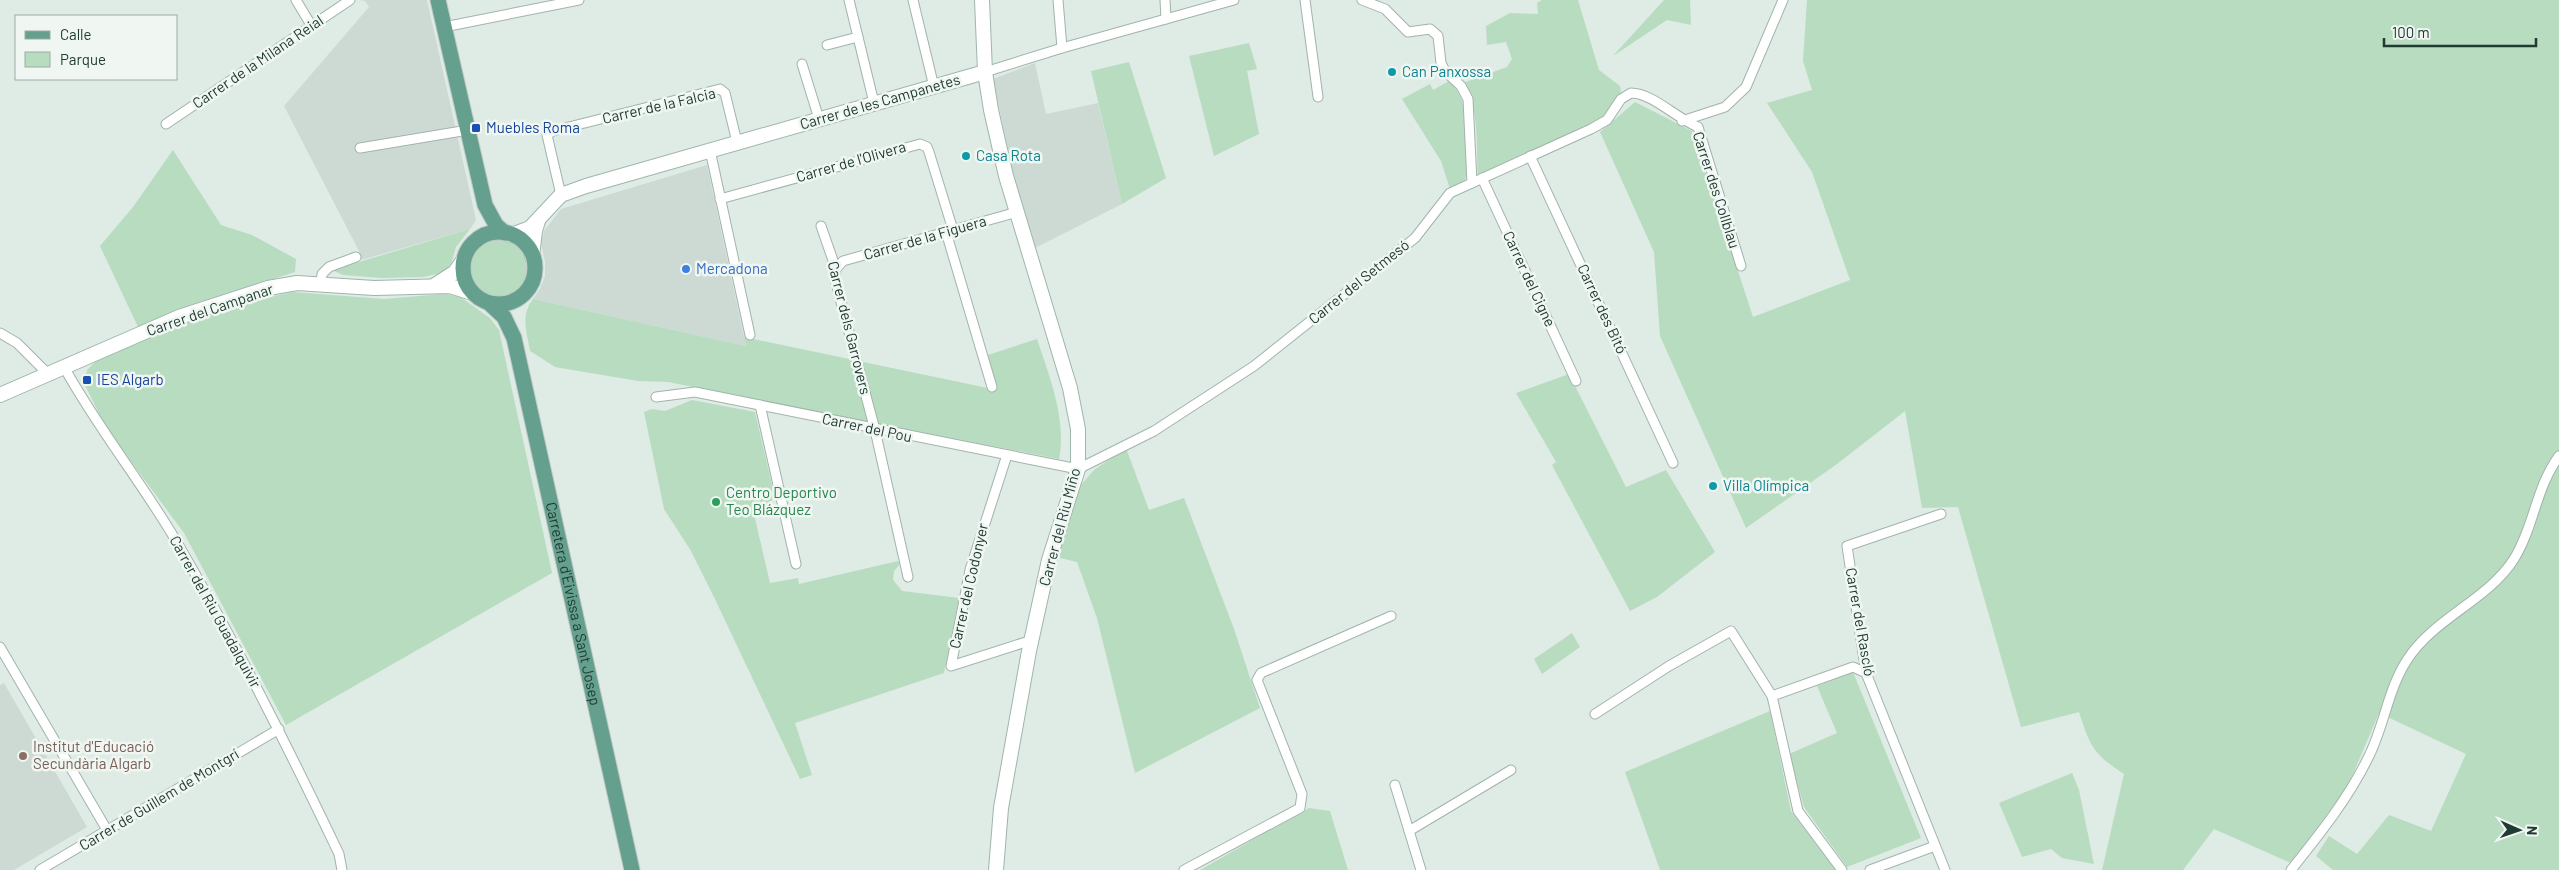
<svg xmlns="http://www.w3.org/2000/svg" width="2559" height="870" viewBox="0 0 2559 870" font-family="Barlow,sans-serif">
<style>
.built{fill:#cddad4}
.green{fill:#b8dcbf}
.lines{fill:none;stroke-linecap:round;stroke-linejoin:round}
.street-casing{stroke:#a2b3ac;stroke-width:11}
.secondary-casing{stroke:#9eb6ac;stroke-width:16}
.primary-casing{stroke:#c1c8c6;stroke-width:17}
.street{stroke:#fff;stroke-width:9}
.secondary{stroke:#fff;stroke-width:14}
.primary{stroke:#64a08d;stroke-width:15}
.culture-dot{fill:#0f9aa8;stroke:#f0f7f3;stroke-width:2}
.transit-dot{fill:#1a4fb4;stroke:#f0f7f3;stroke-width:2}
.shop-dot{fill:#3f7fe0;stroke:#f0f7f3;stroke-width:2}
.leisure-dot{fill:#2e9e5b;stroke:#f0f7f3;stroke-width:2}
.education-dot{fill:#8d6e63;stroke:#f0f7f3;stroke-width:2}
.labels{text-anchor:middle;stroke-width:5;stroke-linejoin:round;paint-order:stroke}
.street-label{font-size:15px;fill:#203b32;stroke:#f0f7f3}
.culture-label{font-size:15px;fill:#0d838f;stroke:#f0f7f3;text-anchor:start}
.transit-label{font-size:15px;fill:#164399;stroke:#f0f7f3;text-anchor:start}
.shop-label{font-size:15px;fill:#366cbe;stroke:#f0f7f3;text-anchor:start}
.leisure-label{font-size:15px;fill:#27864d;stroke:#f0f7f3;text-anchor:start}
.education-label{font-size:15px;fill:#785e54;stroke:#f0f7f3;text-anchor:start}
</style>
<rect width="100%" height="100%" fill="#dfebe5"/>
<!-- built -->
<g class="built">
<polygon points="360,0 427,0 476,220 470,229 361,260 360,253 284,106 369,7 365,1"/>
<polygon points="1035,63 1046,114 1098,103 1122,204 1035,248 1018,196 993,79"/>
<polygon points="707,165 746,346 533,299 540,289 545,276 545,262 541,243 544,231 561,209"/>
<polygon points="4,683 87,827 14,870 0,870 0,685"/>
</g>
<!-- green -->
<g class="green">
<path d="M 1542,0 L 1578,0 L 1599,70 L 1620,86 L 1621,92 L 1604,117 L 1478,177 C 1476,147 1480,108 1463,83 L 1507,67 L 1512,59 L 1506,42 L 1487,45 L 1486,26 L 1510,13 L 1538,14 L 1537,3 Z"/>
<polygon points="1664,0 1690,0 1691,25 1667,20 1613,56"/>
<path d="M 1807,0 L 2559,0 L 2559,870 L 2333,870 L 2316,856 L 2329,836 L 2357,854 L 2389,815 L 2431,831 L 2466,754 L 2379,713 L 2347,788 L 2291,863 L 2214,829 L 2183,870 L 2102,870 L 2124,774 C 2093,754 2090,746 2079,712 L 2021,727 L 1958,507 L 1922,508 L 1905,411 L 1837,464 L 1746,528 L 1660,336 L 1654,252 L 1600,132 L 1635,102 L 1692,131 L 1753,317 L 1850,280 L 1812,172 L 1767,103 L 1812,90 L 1803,61 Z"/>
<polygon points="1249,43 1257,69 1247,71 1259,134 1214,156 1189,56"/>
<polygon points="1129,62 1166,178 1122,204 1091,71"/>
<path d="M 1449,81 C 1473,102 1471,154 1465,182 L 1450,189 L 1441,161 L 1402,99 L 1430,84 L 1433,90 Z"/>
<polygon points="173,150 221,225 252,235 296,259 295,272 222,295 138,327 100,246 133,207"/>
<polygon points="470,229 456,247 451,264 442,273 423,277 382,278 343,275 332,270"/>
<circle cx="498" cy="268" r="29"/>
<polygon points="293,292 384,299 444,294 459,296 490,318 499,330 552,573 286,725 184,533 106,428 85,385 87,370 100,357 180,325 255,300"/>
<path d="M 533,299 L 746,346 L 744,337 L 997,390 L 988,355 L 1037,339 C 1049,375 1067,420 1059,459 L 668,382 L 638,381 L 555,367 L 530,351 C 527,332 520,316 533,299 Z"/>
<polygon points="1569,374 1626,487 1666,470 1715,552 1657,597 1630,611 1552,465 1556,462 1516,393"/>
<polygon points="692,400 755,412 775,498 763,507 753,510 770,583 798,578 799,584 898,561 900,564 894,571 893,580 902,591 959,598 944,673 795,723 812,775 800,779 714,597 691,551 664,509 644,412 652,409 665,411"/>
<polygon points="1126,448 1149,510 1184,498 1234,629 1260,708 1135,773 1097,618 1077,562 1056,557 1081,485 1094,470"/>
<polygon points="1572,633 1580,647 1542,674 1534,659"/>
<polygon points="1853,672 1921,838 1847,867 1804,807 1789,754 1837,733 1817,686"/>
<polygon points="1770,711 1791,811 1836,870 1660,870 1625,772"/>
<polygon points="2072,773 2079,790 2094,864 2062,858 2051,849 2022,857 1999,803"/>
<polygon points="1309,808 1330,811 1348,870 1200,870"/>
</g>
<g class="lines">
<defs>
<g id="street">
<polyline points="296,0 311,25"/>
<polyline points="849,0 874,103"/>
<polyline points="913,0 934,87"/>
<polyline points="1058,0 1062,48"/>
<polyline points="1165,0 1166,19"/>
<polyline points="1305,0 1318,97"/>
<polyline points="1362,0 1385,9 1408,32 1430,29 1438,36 1441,63 1445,71 1461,86 1468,99 1472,183"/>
<polyline points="444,27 579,0"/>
<polyline points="827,45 858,37"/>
<polyline points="802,64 819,119"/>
<polyline points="985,72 1062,48 1234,0"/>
<polyline points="1682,121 1725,107 1746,87 1783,0"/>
<polyline points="166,124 350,0"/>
<polyline points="360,148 468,130"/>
<polyline points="710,150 750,335"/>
<polyline points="1530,156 1673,463"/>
<polyline points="1482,178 1576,381"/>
<polyline points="561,195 547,135 553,131 720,89 725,93 737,142"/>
<polyline points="720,199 920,144 927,147 929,152 953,230"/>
<polyline points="821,226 836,269 835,279 875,430 908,577"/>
<polyline points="946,232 992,387"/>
<polyline points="836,269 843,261 1017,212"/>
<polyline points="321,283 322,274 329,267 356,257"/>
<polyline points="0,333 17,343 47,373"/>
<path d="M 64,367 C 97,427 140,480 175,539 C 235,641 288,747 339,854 L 342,870"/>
<path d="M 656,397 L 695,392 L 1078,469 L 1154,431 L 1254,366 L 1415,238 L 1450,193 L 1591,129 L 1607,120 L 1621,99 L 1631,93 C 1652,93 1676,118 1698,127 L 1741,266"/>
<polyline points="760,405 796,564"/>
<polyline points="1007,455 970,570 951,666 1032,640"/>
<polyline points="1941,514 1847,546 1866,673 1945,870"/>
<polyline points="0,647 107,830"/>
<polyline points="1772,696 1853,667 1866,673"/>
<polyline points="1595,714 1669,666 1731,631 1772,696 1798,811 1842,870"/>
<polyline points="1395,785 1421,870"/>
<polyline points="1409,831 1511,770"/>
<polyline points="40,870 279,729"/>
<polyline points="1184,870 1300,808 1302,794 1257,680 1261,673 1391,616"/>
<polyline points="1870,870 1935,846"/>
<path d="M 2291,870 C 2319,835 2348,799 2368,758 C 2384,727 2388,689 2407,660 C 2434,618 2488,600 2514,559 C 2534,527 2536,487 2559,456"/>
</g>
<g id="secondary">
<polyline points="982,0 985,72 991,110 1006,176 1070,388 1078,429 1078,469 1049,560 1029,651 1001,808 996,870"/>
<polyline points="511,235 530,228 561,195 586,186 985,72"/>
<polyline points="532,256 535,231 538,221"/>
<polyline points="435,285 455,272 464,259"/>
<polyline points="0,395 179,317 268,288 297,283 374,288 450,286 472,293"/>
</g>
<g id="primary">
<polyline points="438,0 485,205 496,225 505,233"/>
<circle cx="499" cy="268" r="36"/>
<path id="s1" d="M 489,303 L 504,317 L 514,338 L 632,870"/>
</g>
</defs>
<!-- street casing -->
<use href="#street" class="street-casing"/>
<!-- secondary casing -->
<use href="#secondary" class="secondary-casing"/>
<!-- primary casing -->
<use href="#primary" class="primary-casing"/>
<!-- street -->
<use href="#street" class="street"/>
<!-- secondary -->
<use href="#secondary" class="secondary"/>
<!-- primary -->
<use href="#primary" class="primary"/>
</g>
<!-- markers -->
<g class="culture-dot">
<circle cx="1392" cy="72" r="5"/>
<circle cx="966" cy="156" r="5"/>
<circle cx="1713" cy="486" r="5"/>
</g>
<g class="transit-dot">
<rect x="471" y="123" width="10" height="10" rx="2.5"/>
<rect x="82" y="375" width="10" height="10" rx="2.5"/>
</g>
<circle class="shop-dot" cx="686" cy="269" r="5"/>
<circle class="leisure-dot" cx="716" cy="502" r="5"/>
<circle class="education-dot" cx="23" cy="756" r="5"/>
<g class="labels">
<!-- street labels -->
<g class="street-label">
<text transform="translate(258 62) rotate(-34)" y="5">Carrer de la Milana Reial</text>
<text transform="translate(880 102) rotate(-16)" y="5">Carrer de les Campanetes</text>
<text transform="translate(659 106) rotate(-13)" y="5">Carrer de la Falcia</text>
<text transform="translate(851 162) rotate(-16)" y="5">Carrer de l'Olivera</text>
<text transform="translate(1716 190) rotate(72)" y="5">Carrer des Collblau</text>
<text transform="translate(925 238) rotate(-16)" y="5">Carrer de la Figuera</text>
<text transform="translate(1529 279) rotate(65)" y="5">Carrer del Cigne</text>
<text transform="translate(1359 282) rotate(-39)" y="5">Carrer del Setmesó</text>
<text transform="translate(1602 309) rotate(65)" y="5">Carrer des Bitó</text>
<text transform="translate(210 310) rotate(-19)" y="5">Carrer del Campanar</text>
<text transform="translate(849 328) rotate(76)" y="5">Carrer dels Garrovers</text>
<text transform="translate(867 428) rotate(12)" y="5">Carrer del Pou</text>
<text transform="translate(1060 527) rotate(-75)" y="5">Carrer del Riu Miño</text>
<text transform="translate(969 586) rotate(-77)" y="5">Carrer del Codonyer</text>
<text dy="5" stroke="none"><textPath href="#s1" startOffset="316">Carretera d'Eivissa a Sant Josep</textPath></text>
<text transform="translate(215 612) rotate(61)" y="5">Carrer del Riu Guadalquivir</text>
<text transform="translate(1860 622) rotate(80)" y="5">Carrer del Rascló</text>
<text transform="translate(159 800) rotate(-31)" y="5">Carrer de Guillem de Montgrí</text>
</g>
<!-- culture labels -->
<g class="culture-label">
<text x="1402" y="77">Can Panxossa</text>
<text x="976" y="161">Casa Rota</text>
<text x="1723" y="491">Villa Olímpica</text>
</g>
<!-- transit labels -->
<g class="transit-label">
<text x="486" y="133">Muebles Roma</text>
<text x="97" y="385">IES Algarb</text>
</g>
<!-- shop labels -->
<g class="shop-label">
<text x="696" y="274">Mercadona</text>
</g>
<!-- leisure labels -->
<g class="leisure-label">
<text x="726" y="498">Centro Deportivo<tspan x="726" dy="17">Teo Blázquez</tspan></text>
</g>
<!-- education labels -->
<g class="education-label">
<text x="33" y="752">Institut d'Educació<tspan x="33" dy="17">Secundària Algarb</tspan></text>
</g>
</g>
<!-- legend -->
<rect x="15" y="15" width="162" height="65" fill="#f0f7f3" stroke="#9daca6"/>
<rect x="25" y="31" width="25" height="8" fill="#64a08d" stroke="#9daca6"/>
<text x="60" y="40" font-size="15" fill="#203b32">Calle</text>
<rect x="25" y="52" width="25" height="15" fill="#b8dcbf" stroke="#9daca6"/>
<text x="60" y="65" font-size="15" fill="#203b32">Parque</text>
<!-- north arrow -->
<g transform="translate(2519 830) rotate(92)" stroke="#f0f7f3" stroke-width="4" paint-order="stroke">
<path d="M0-4L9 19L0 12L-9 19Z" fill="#203b32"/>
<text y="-8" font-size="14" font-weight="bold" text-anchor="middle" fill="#203b32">N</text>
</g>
<!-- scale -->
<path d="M2384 38v8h152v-8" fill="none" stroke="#203b32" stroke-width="2.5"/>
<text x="2392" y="38" font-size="15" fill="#203b32" stroke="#f0f7f3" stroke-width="4" paint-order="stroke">100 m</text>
</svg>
